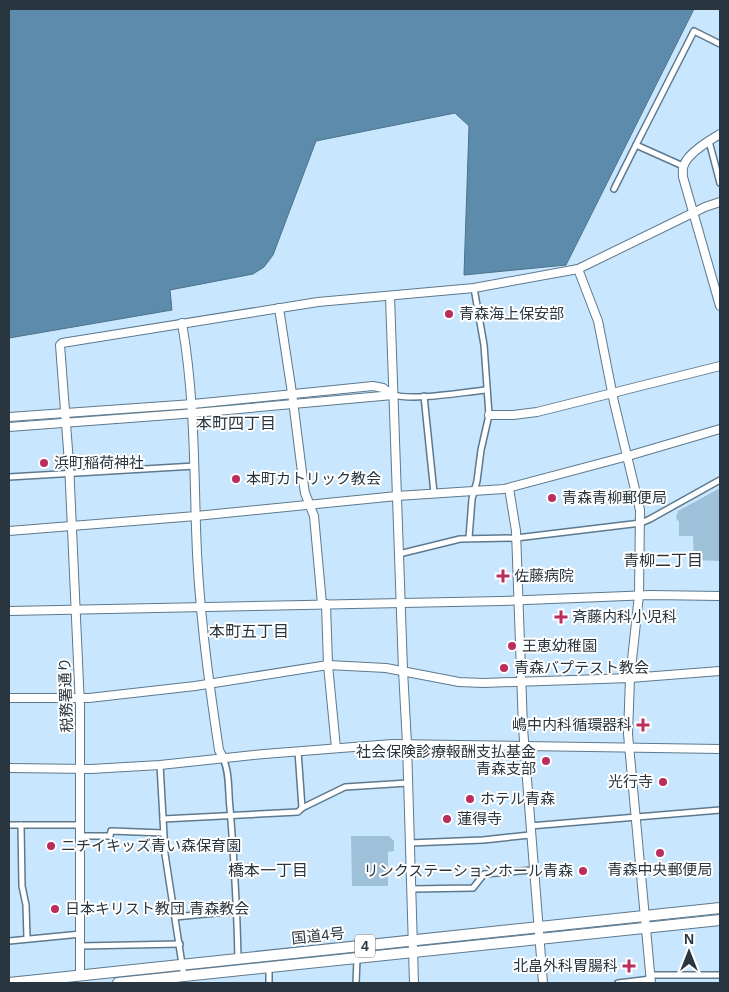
<svg xmlns="http://www.w3.org/2000/svg" width="729" height="992" viewBox="0 0 729 992" font-family="Helvetica,'Noto Sans JP',sans-serif">
<style>
.green{fill:#9ec0d8}
.water{fill:#5c8bab;stroke:#4d728b}
.lines{fill:none;stroke-linecap:round;stroke-linejoin:round}
.street-casing{stroke:#5d798e;stroke-width:8}
.secondary-casing{stroke:#5d798e;stroke-width:10}
.highway-casing{stroke:#5d798e;stroke-width:12}
.street{stroke:#fff;stroke-width:5}
.secondary{stroke:#fff;stroke-width:8}
.highway{stroke:#fff;stroke-width:10}
.poi-dot{fill:#bb2d5b;stroke:#fff;stroke-width:2}
.labels{text-anchor:middle;stroke-width:4;stroke-linejoin:round;paint-order:stroke}
.shield{fill:#fff;stroke:#6a7279;stroke-width:1}
.shield-label{font-size:14px;font-weight:bold;fill:#2a363f}
.poi-label{font-size:15px;fill:#2a363f;stroke:#fff;text-anchor:start}
.street-label{font-size:15px;fill:#2a363f;stroke:#fff}
.neighbourhood-label{font-size:16px;fill:#2a363f;stroke:#fff}
</style>
<rect width="100%" height="100%" fill="#c8e7fe"/>
<!-- green -->
<g class="green">
<polygon points="720,488 720,561 694,560 693,536 679,536 679,522 676,518 678,511"/>
<polygon points="351,836 389,836 394,841 394,851 388,852 388,886 352,886"/>
</g>
<!-- water -->
<polygon class="water" points="9,9 694,9 566,265 464,275 469,126 455,113 316,141 273,255 264,267 253,274 170,290 172,310 9,338"/>
<g class="lines">
<defs>
<g id="street">
<polyline points="709,141 720,183"/>
<polyline points="636,145 694,31 720,44"/>
<polyline points="614,189 636,145 683,166"/>
<path d="M 393,395 C 416,401 462,392 487,390"/>
<polyline points="424,396 434,493"/>
<polyline points="9,477 195,466"/>
<polyline points="469,538 472,499 477,481 481,450 489,415 484,345 474,288"/>
<polyline points="399,554 460,539 516,538 641,523 650,519 720,480"/>
<polyline points="298,751 302,808"/>
<path d="M 223,758 C 230,773 228,792 230,808 C 234,858 237,908 238,959"/>
<polyline points="160,765 165,854 184,977"/>
<polyline points="163,819 298,812 302,808 345,787 408,783"/>
<polyline points="9,825 81,825"/>
<polyline points="21,825 22,886 26,905 27,938"/>
<polyline points="530,826 720,810"/>
<polyline points="81,836 110,836 111,831 163,833"/>
<polyline points="410,843 483,840 530,835"/>
<polyline points="412,889 473,888 484,874 533,870"/>
<polyline points="175,917 237,911"/>
<polyline points="9,941 81,934"/>
<polyline points="80,946 180,944"/>
<polyline points="269,968 269,983"/>
<polyline points="650,975 720,975"/>
<polyline points="356,983 357,959"/>
<polyline points="618,983 651,979"/>
</g>
<g id="secondary">
<path d="M 720,134 C 710,140 688,153 684,165 C 682,168 683,173 683,177 L 720,306"/>
<polyline points="390,296 403,670 407,744 414,983"/>
<polyline points="279,308 292,393 303,480 305,493 314,516 322,604"/>
<path d="M 182,323 C 194,392 194,458 196,528 C 198,602 208,677 219,750 L 223,758"/>
<polyline points="489,415 513,415 537,412 720,366"/>
<polyline points="9,417 193,404 373,386 383,388 393,395"/>
<polyline points="9,427 183,414 393,395"/>
<polyline points="509,488 516,531 523,728 543,983"/>
<polyline points="9,531 196,516 397,496 504,489 628,456 720,429"/>
<polyline points="326,604 328,665 336,748"/>
<polyline points="9,611 502,601 651,595 720,596"/>
<polyline points="9,698 89,698 195,686 328,665 386,668 459,682 483,683 630,678 720,671"/>
<polyline points="9,768 91,769 160,765 264,754 392,744 720,749"/>
<polyline points="80,975 80,706 69,463 60,345 62,343 318,302 474,288 578,269"/>
<polyline points="651,983 628,734 630,678 639,595 640,510 614,402 598,321 578,269 705,207 720,202"/>
</g>
<g id="highway">
<polyline points="9,983 720,908"/>
<polyline points="118,983 720,920"/>
</g>
</defs>
<!-- street casing -->
<use href="#street" class="street-casing"/>
<!-- secondary casing -->
<use href="#secondary" class="secondary-casing"/>
<!-- highway casing -->
<use href="#highway" class="highway-casing"/>
<!-- street -->
<use href="#street" class="street"/>
<!-- secondary -->
<use href="#secondary" class="secondary"/>
<!-- highway -->
<use href="#highway" class="highway"/>
</g>
<!-- markers -->
<g class="poi-dot">
<circle cx="449" cy="314" r="5"/>
<circle cx="44" cy="463" r="5"/>
<circle cx="236" cy="479" r="5"/>
<circle cx="552" cy="498" r="5"/>
<path d="M500.5 568.5h5v5h5v5h-5v5h-5v-5h-5v-5h5z"/>
<path d="M558.5 609.5h5v5h5v5h-5v5h-5v-5h-5v-5h5z"/>
<circle cx="512" cy="646" r="5"/>
<circle cx="504" cy="668" r="5"/>
<path d="M640.5 717.5h5v5h5v5h-5v5h-5v-5h-5v-5h5z"/>
<circle cx="546" cy="761" r="5"/>
<circle cx="663" cy="782" r="5"/>
<circle cx="470" cy="799" r="5"/>
<circle cx="447" cy="819" r="5"/>
<circle cx="51" cy="846" r="5"/>
<circle cx="660" cy="853" r="5"/>
<circle cx="583" cy="871" r="5"/>
<circle cx="55" cy="909" r="5"/>
<path d="M626.5 958.5h5v5h5v5h-5v5h-5v-5h-5v-5h5z"/>
</g>
<g class="labels">
<!-- shield labels -->
<rect class="shield" x="355" y="934.5" width="20" height="23" rx="4"/>
<g class="shield-label">
<text x="365" y="951">4</text>
</g>
<!-- poi labels -->
<g class="poi-label">
<text x="459" y="319">青森海上保安部</text>
<text x="54" y="468">浜町稲荷神社</text>
<text x="246" y="484">本町カトリック教会</text>
<text x="562" y="503">青森青柳郵便局</text>
<text x="514" y="581">佐藤病院</text>
<text x="572" y="622">斉藤内科小児科</text>
<text x="522" y="651">王恵幼稚園</text>
<text x="514" y="673">青森バプテスト教会</text>
<text x="632" y="730" text-anchor="end">嶋中内科循環器科</text>
<text x="536" y="757" text-anchor="end">社会保険診療報酬支払基金<tspan x="536" dy="17">青森支部</tspan></text>
<text x="653" y="787" text-anchor="end">光行寺</text>
<text x="480" y="804">ホテル青森</text>
<text x="457" y="824">蓮得寺</text>
<text x="61" y="851">ニチイキッズ青い森保育園</text>
<text x="660" y="875" text-anchor="middle">青森中央郵便局</text>
<text x="573" y="876" text-anchor="end">リンクステーションホール青森</text>
<text x="65" y="914">日本キリスト教団 青森教会</text>
<text x="618" y="971" text-anchor="end">北畠外科胃腸科</text>
</g>
<!-- street labels -->
<g class="street-label">
<text transform="translate(66 695) rotate(-92)" y="5">税務署通り</text>
<text transform="translate(318 936) rotate(-6)" y="5">国道4号</text>
</g>
<!-- neighbourhood labels -->
<g class="neighbourhood-label">
<text x="236" y="429">本町四丁目</text>
<text x="663" y="566">青柳二丁目</text>
<text x="249" y="637">本町五丁目</text>
<text x="268" y="876">橋本一丁目</text>
</g>
</g>
<!-- border -->
<rect width="729" height="992" fill="none" stroke="#2a363f" stroke-width="20"/>
<!-- north arrow -->
<g transform="translate(689 952)" stroke="#ffffff" stroke-width="4" paint-order="stroke">
<path d="M0-4L9 19L0 12L-9 19Z" fill="#2a363f"/>
<text y="-8" font-size="14" font-weight="bold" text-anchor="middle" fill="#2a363f">N</text>
</g>
</svg>
